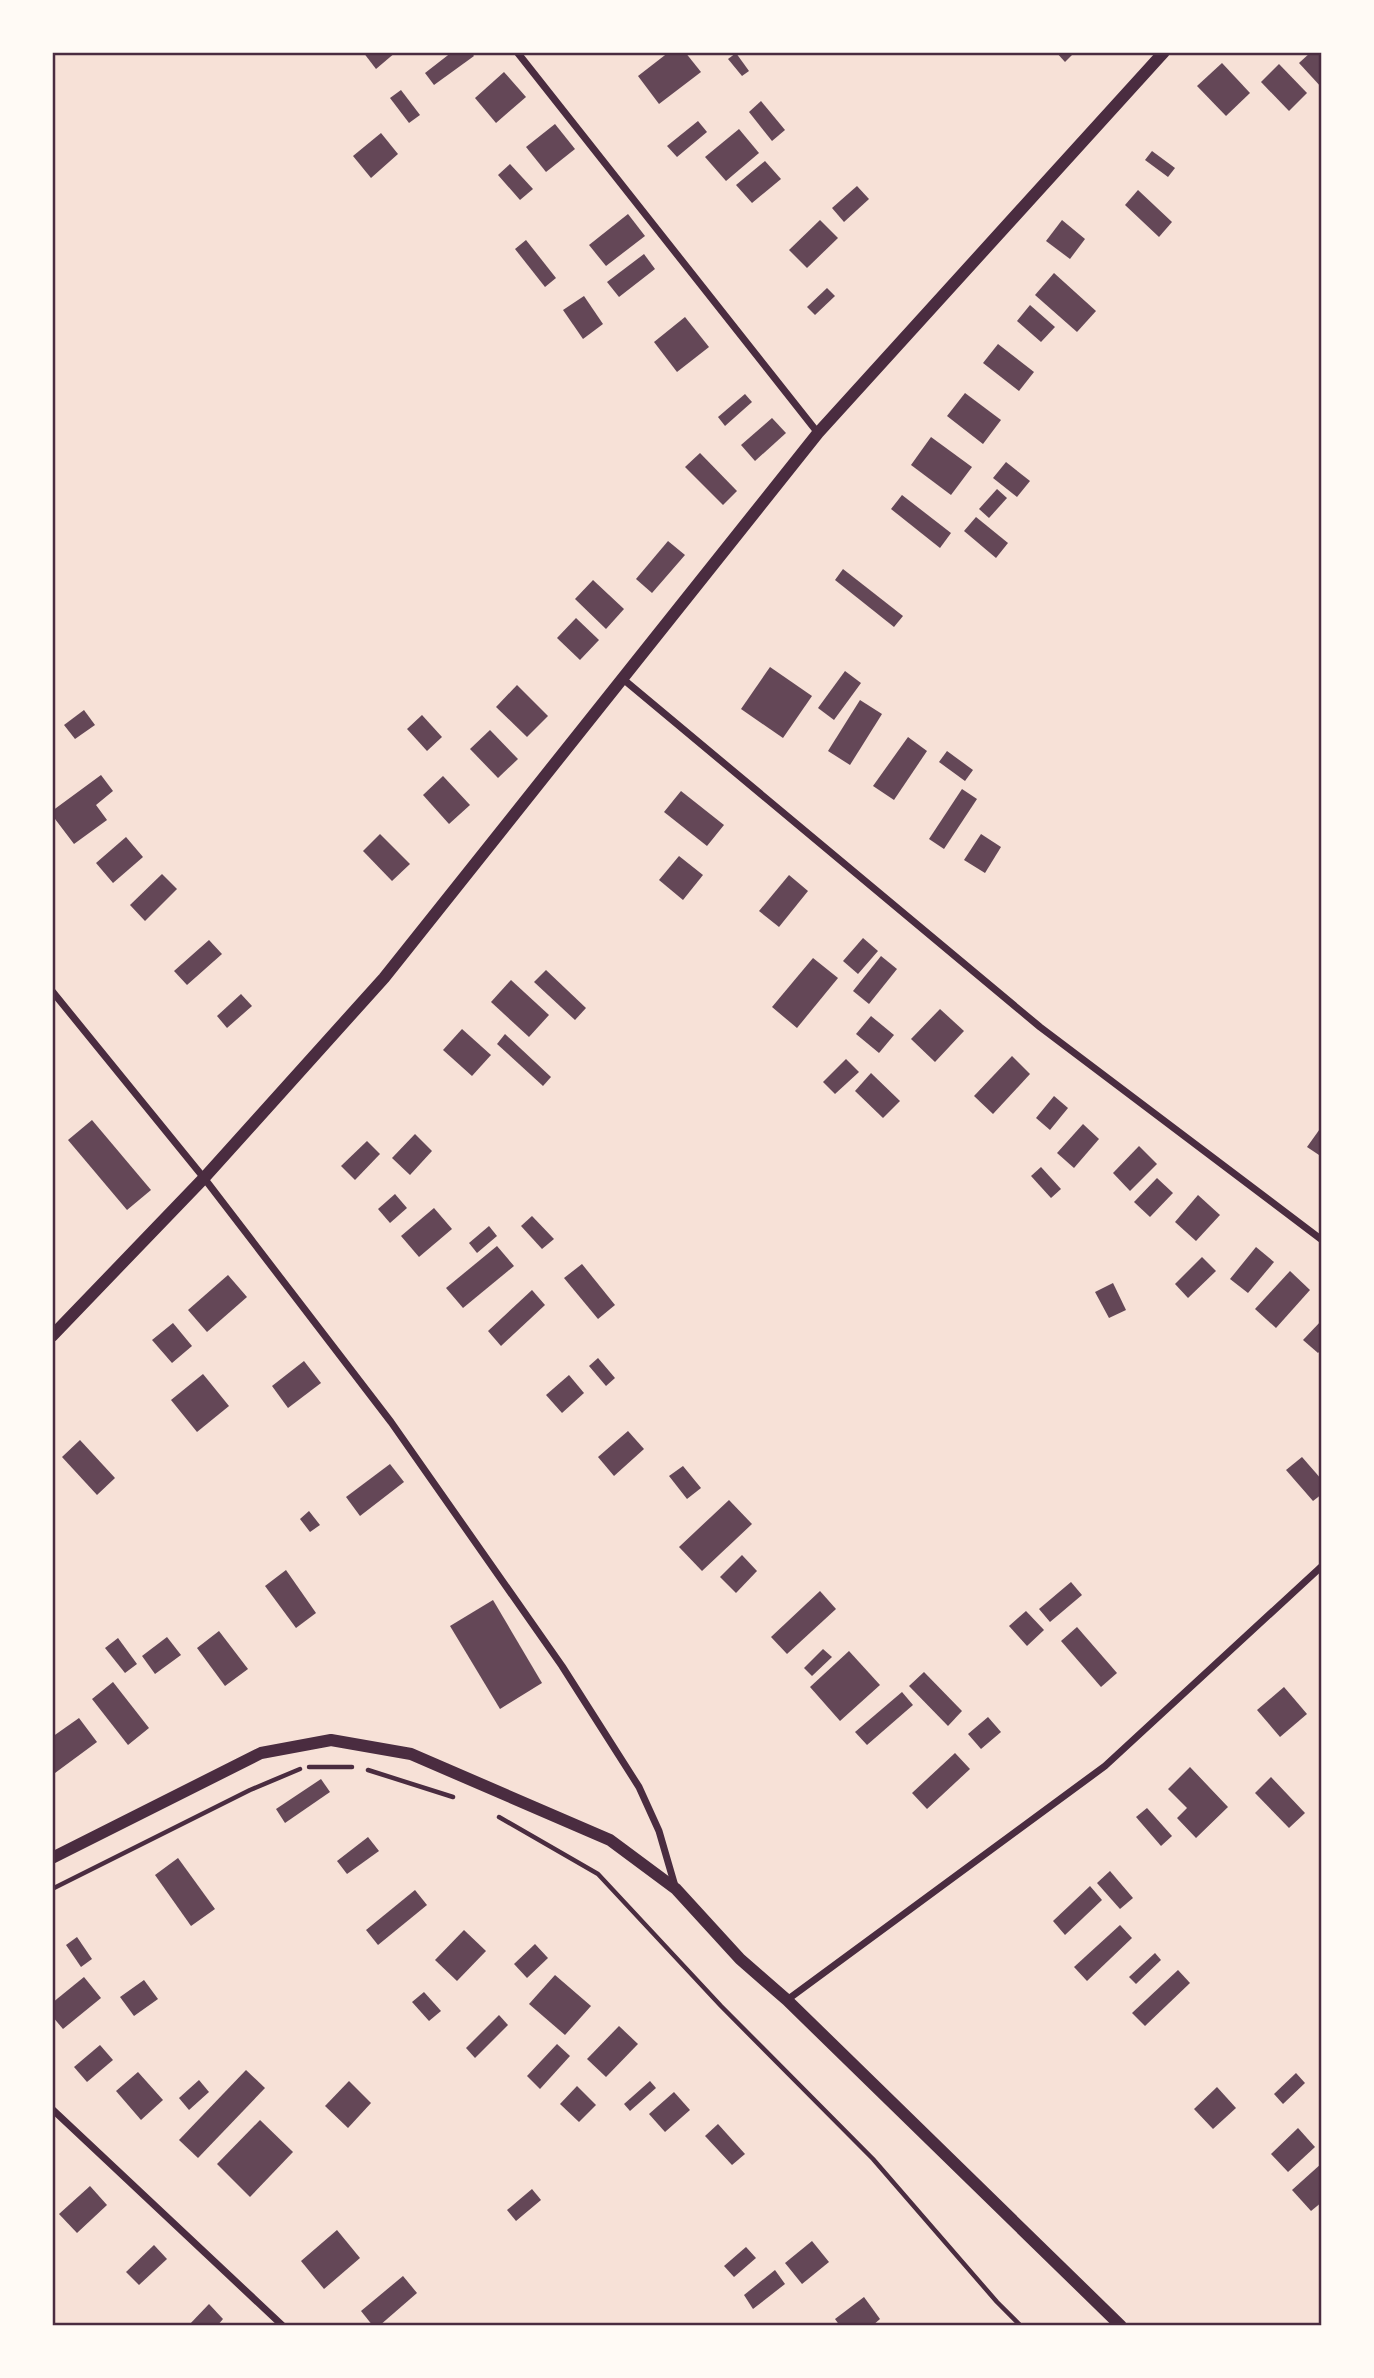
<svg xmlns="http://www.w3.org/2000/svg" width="1374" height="2378" viewBox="0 0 1374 2378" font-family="Mulish,sans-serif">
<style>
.building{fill:#644757}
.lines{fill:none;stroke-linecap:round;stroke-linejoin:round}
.path{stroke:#4a2c40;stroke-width:4.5}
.minor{stroke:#4a2c40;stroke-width:7}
.tertiary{stroke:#4a2c40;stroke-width:12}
.neatline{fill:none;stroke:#4a2c40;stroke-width:2.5}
</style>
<rect width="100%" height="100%" fill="#f7e1d7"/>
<!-- building -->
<g class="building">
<polygon points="363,52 396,52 376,69"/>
<polygon points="452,52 471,52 474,56 434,85 425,73"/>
<polygon points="669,52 685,52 701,72 659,104 638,76"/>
<polygon points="1056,52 1075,52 1065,62"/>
<polygon points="1311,52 1322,52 1322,88 1299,63"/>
<polygon points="736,53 749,71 742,76 728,59"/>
<polygon points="1222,63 1250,93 1226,116 1197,86"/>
<polygon points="1279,64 1307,93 1289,111 1261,82"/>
<polygon points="504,72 526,97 496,123 475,98"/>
<polygon points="401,90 420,115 409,123 390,98"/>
<polygon points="761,101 785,130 772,141 749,112"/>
<polygon points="698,121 707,132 677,157 667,146"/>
<polygon points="555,124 575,149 546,172 526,147"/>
<polygon points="739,129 759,153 726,181 705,157"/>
<polygon points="381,133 398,154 371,178 353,156"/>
<polygon points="1152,151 1175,168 1168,177 1145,160"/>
<polygon points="765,161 781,179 752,203 736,185"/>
<polygon points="510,164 533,189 520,200 498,175"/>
<polygon points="857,186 869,199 844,222 832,208"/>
<polygon points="1138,190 1172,222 1159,237 1125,205"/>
<polygon points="628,214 645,236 606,266 589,245"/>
<polygon points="820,220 838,238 807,268 789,250"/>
<polygon points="1062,220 1085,239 1070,259 1046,241"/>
<polygon points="526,240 556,278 545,287 515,249"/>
<polygon points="644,254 655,269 619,297 607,282"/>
<polygon points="1054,273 1096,311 1077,332 1035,295"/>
<polygon points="827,288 835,296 815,315 807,307"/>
<polygon points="584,296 603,324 583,339 563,310"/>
<polygon points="1030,305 1055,327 1041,342 1017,321"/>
<polygon points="685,317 709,347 677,372 654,342"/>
<polygon points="998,344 1034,372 1019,391 983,363"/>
<polygon points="965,393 1001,420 983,444 947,416"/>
<polygon points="745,394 752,402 725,426 718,417"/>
<polygon points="772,418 786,433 755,461 741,445"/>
<polygon points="931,437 972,467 951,495 911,465"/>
<polygon points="700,453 737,491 723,505 685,467"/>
<polygon points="1006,462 1030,481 1017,497 993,478"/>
<polygon points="997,489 1007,498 989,518 979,509"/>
<polygon points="902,495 951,533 940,548 891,509"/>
<polygon points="976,517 1008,543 996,558 964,531"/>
<polygon points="668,541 685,555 652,593 636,579"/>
<polygon points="843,569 903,616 894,627 835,580"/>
<polygon points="593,580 624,609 606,629 575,599"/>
<polygon points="576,618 599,640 580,660 557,638"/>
<polygon points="770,667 812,696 783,738 741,709"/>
<polygon points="845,671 861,683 834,720 818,708"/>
<polygon points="517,685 548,716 527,737 496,707"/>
<polygon points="860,700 882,714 850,765 828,751"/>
<polygon points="84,710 95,725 75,739 64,725"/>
<polygon points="422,715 442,737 427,751 407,729"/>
<polygon points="490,730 518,759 498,778 470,749"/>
<polygon points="908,737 927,751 894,800 873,786"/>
<polygon points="947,751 973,770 965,781 939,762"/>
<polygon points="101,775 113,791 96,805 107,820 74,844 52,815 52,811"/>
<polygon points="443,776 470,805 449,824 423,795"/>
<polygon points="962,789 977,799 944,849 929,839"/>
<polygon points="681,791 724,825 707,846 664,812"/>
<polygon points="380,834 410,864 392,881 363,851"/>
<polygon points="981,834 1001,847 985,873 964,860"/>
<polygon points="126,837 143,857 113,883 96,863"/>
<polygon points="679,856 703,875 683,900 659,880"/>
<polygon points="162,874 177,889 145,921 130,905"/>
<polygon points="789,875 808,891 779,927 759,911"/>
<polygon points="863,938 878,951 858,974 843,961"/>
<polygon points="209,940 222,954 187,985 174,971"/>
<polygon points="881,956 897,969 869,1004 853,991"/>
<polygon points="813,958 838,978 797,1028 772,1007"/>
<polygon points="546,970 586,1008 575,1020 534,982"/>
<polygon points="511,980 549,1015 529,1037 491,1002"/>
<polygon points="241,994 252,1006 227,1028 217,1016"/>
<polygon points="940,1009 964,1031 935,1062 911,1039"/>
<polygon points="871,1016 894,1035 879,1053 856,1034"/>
<polygon points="462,1029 491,1055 472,1076 443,1050"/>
<polygon points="505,1034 551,1077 543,1086 497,1044"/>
<polygon points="1012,1056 1030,1074 993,1114 974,1096"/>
<polygon points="846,1059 859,1072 835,1094 823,1082"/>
<polygon points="871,1073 900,1101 883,1118 855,1091"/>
<polygon points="1054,1096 1068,1108 1050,1130 1036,1118"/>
<polygon points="92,1120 151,1190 127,1210 68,1140"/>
<polygon points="1083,1124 1099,1139 1074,1168 1057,1153"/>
<polygon points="1322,1126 1322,1157 1307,1147"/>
<polygon points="415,1134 432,1151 410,1175 392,1158"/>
<polygon points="367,1141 380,1154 355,1180 341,1166"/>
<polygon points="1139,1146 1157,1164 1130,1191 1113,1173"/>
<polygon points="1041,1167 1061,1189 1051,1198 1031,1176"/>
<polygon points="1157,1178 1173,1193 1150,1217 1134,1202"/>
<polygon points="395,1194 407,1208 390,1223 378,1209"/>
<polygon points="1198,1195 1220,1215 1196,1241 1175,1222"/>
<polygon points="434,1208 452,1229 419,1257 401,1236"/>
<polygon points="532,1216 554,1239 542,1249 521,1226"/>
<polygon points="489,1226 497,1236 477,1253 469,1243"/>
<polygon points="497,1246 514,1266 463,1308 446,1288"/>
<polygon points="1256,1247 1274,1262 1248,1293 1230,1279"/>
<polygon points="1202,1257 1216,1271 1188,1298 1175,1284"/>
<polygon points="582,1264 615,1305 598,1319 564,1278"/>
<polygon points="1290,1271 1310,1290 1276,1328 1255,1309"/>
<polygon points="228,1275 247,1297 207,1332 188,1310"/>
<polygon points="1113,1283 1126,1310 1109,1318 1095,1292"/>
<polygon points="532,1290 545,1305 501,1346 488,1331"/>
<polygon points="1322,1320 1322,1349 1318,1353 1303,1340"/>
<polygon points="173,1323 192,1346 172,1363 152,1340"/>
<polygon points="598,1358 615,1378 606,1386 589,1366"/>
<polygon points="304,1361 321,1383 288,1408 272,1386"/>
<polygon points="203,1374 229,1406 197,1432 171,1400"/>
<polygon points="569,1375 584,1393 562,1413 546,1395"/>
<polygon points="628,1431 644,1449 614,1476 598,1457"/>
<polygon points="80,1440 115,1478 97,1495 62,1457"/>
<polygon points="1302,1457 1322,1480 1322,1494 1313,1501 1286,1470"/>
<polygon points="390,1464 404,1482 360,1516 346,1497"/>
<polygon points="683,1466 701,1488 687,1499 669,1476"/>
<polygon points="729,1500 752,1524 702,1571 679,1547"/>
<polygon points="309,1511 320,1525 310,1532 300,1519"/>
<polygon points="742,1555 757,1571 736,1593 720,1577"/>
<polygon points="286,1570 316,1613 296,1628 265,1586"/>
<polygon points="1071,1582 1082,1595 1050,1622 1039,1609"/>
<polygon points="820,1591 836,1609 787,1654 771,1637"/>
<polygon points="493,1600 542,1683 500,1709 450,1626"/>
<polygon points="1026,1611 1044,1630 1027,1646 1009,1626"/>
<polygon points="1077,1627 1117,1673 1101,1687 1061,1641"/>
<polygon points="219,1631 248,1669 225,1686 197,1648"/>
<polygon points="167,1637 181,1655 155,1674 142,1656"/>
<polygon points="118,1638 137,1664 125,1673 105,1648"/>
<polygon points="823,1649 832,1657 812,1676 804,1668"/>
<polygon points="849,1651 880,1685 840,1721 810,1687"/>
<polygon points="924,1672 962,1711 948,1726 909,1686"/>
<polygon points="113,1682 149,1728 128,1745 92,1699"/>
<polygon points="1284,1687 1307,1714 1280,1737 1257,1710"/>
<polygon points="902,1692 913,1705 867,1745 855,1732"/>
<polygon points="988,1717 1001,1732 981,1749 968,1734"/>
<polygon points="79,1718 97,1742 55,1773 52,1770 52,1737"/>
<polygon points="955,1753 970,1769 927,1809 912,1793"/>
<polygon points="1190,1767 1228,1807 1196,1838 1177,1818 1187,1808 1168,1789"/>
<polygon points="1271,1777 1305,1813 1289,1828 1255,1793"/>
<polygon points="321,1779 330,1792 285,1823 276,1809"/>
<polygon points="1147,1808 1172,1836 1161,1846 1136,1817"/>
<polygon points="368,1837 379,1851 347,1874 337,1861"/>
<polygon points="178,1858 215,1909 191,1926 155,1875"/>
<polygon points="1110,1871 1133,1898 1120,1909 1097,1883"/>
<polygon points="1090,1886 1102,1900 1065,1935 1053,1921"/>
<polygon points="415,1890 427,1905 378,1945 366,1930"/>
<polygon points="1120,1925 1132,1938 1087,1981 1074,1967"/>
<polygon points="464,1930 486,1951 457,1981 435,1960"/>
<polygon points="77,1937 92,1959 81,1967 66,1945"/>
<polygon points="535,1944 548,1958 527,1978 514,1964"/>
<polygon points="1155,1953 1161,1960 1136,1984 1129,1977"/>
<polygon points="1178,1970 1190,1983 1145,2026 1132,2013"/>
<polygon points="555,1975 591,2006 565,2035 529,2004"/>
<polygon points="84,1977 101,1998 63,2029 52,2016 52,2003"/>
<polygon points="144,1980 158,1999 134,2016 120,1997"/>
<polygon points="424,1992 441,2011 429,2021 412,2002"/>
<polygon points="499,2015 508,2025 475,2058 466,2048"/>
<polygon points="619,2026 638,2044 606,2077 587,2059"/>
<polygon points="557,2044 570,2056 540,2089 527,2076"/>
<polygon points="100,2045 113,2060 87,2082 74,2067"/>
<polygon points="246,2070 265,2088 198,2158 179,2140"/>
<polygon points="138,2072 163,2100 141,2120 116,2091"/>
<polygon points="1296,2073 1305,2083 1283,2104 1274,2094"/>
<polygon points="199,2080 209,2092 189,2110 179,2098"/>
<polygon points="349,2081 371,2103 348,2128 325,2106"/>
<polygon points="650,2081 656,2088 630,2111 624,2104"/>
<polygon points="577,2086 596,2105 579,2122 560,2104"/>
<polygon points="1217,2087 1236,2108 1213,2129 1194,2109"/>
<polygon points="674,2092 690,2110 665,2132 649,2114"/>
<polygon points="260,2120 293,2152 250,2197 217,2164"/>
<polygon points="718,2124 745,2154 732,2165 705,2136"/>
<polygon points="1298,2128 1315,2147 1288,2172 1271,2154"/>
<polygon points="1322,2163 1322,2202 1311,2211 1292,2190"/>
<polygon points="90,2186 107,2205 77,2233 59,2214"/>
<polygon points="532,2189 541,2200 516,2221 507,2210"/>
<polygon points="337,2230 360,2258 324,2289 301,2261"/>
<polygon points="812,2241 829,2262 802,2284 785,2263"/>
<polygon points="154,2245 167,2259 139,2285 126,2272"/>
<polygon points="746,2247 756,2258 734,2277 724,2266"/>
<polygon points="775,2270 785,2284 753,2309 744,2295"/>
<polygon points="403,2276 417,2293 379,2326 373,2326 361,2311"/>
<polygon points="864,2297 880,2319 872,2326 840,2326 835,2319"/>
<polygon points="209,2304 223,2319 217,2326 188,2326"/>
</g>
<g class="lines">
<!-- path -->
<g class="path">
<polyline points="309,1767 352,1767"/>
<polyline points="368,1770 453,1797"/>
<polyline points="499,1817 598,1874 721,2006 873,2159 997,2302 1021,2326"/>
<polyline points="52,1889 250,1790 300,1769"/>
</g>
<!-- minor -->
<g class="minor">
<polyline points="517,52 818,433"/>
<polyline points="623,679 1040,1027 1322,1240"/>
<polyline points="52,991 204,1178 391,1422 562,1666 639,1787 659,1831 675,1886"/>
<polyline points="787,2000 1105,1766 1322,1566"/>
<polyline points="52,2109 283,2326"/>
</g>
<!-- tertiary -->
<g class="tertiary">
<polyline points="52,1336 204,1178 384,978 818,433 1164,52"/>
<polyline points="52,1858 261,1753 331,1740 411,1754 610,1840 676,1889 740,1959 787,2000 1121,2326"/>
</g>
</g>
<!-- border -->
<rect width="1374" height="2378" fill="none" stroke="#fffaf5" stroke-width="108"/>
<rect x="54" y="54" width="1266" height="2270" class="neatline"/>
</svg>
